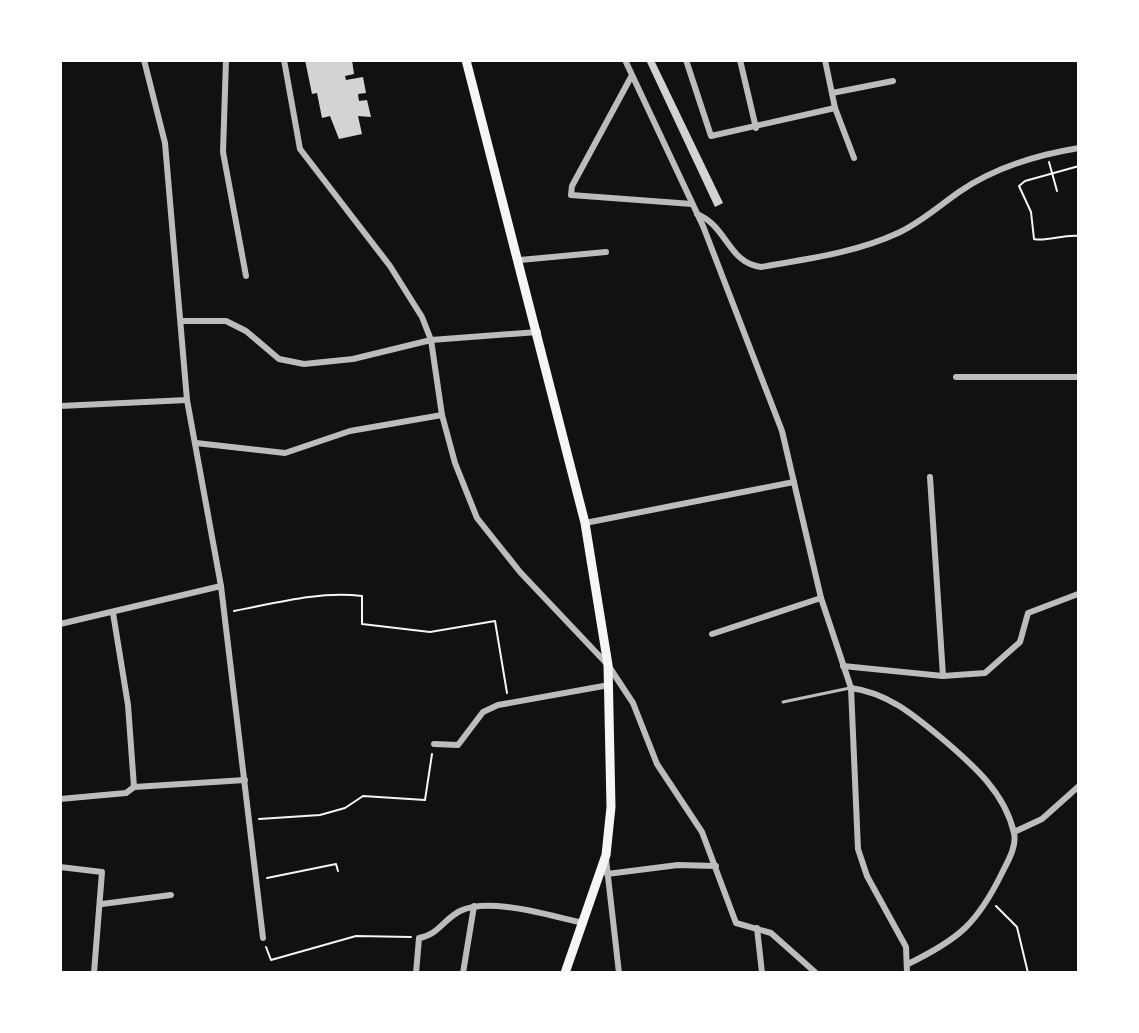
<svg xmlns="http://www.w3.org/2000/svg" width="1139" height="1033" viewBox="0 0 1139 1033" font-family="'PT Sans',sans-serif">
<style>
.building{fill:#d3d3d3}
.lines{fill:none;stroke-linecap:round;stroke-linejoin:round}
.path{stroke:#f5f5f5;stroke-width:2}
.service{stroke:#bcbcbc;stroke-width:3}
.minor{stroke:#bcbcbc;stroke-width:6}
.secondary{stroke:#f5f5f5;stroke-width:9}
</style>
<rect width="100%" height="100%" fill="#111"/>
<!-- building -->
<g class="building">
<polygon points="305,60 352,60 354,74 345,76 346,80 363,77 366,93 358,94 359,101 367,100 371,117 358,116 362,134 339,139 330,116 322,118 317,93 312,94"/>
<polygon points="646,60 654,60 723,203 715,207"/>
</g>
<g class="lines">
<!-- path -->
<g class="path">
<polyline points="1049,162 1057,191"/>
<path d="M 1079,166 L 1025,181 L 1019,186 L 1031,212 L 1034,239 C 1046,242 1064,234 1079,236"/>
<path d="M 234,611 C 276,603 318,591 362,596 L 362,624 L 430,632 L 495,621 L 507,693"/>
<polyline points="259,819 320,815 345,808 363,796 425,800 432,754"/>
<polyline points="267,878 336,864 338,871"/>
<polyline points="996,906 1017,927 1028,973"/>
<polyline points="266,947 271,960 356,936 411,937"/>
<polyline points="1049,973 1063,973"/>
</g>
<!-- service -->
<polyline class="service" points="783,702 850,688"/>
<!-- minor -->
<g class="minor">
<polyline points="144,60 165,143 187,400 221,586 263,938"/>
<polyline points="226,60 223,152 246,276"/>
<polyline points="284,60 300,149 390,266 422,317 431,340 442,415 455,463 477,518 520,572 608,665 633,703 657,764 702,832 736,923 771,933 816,973"/>
<polyline points="625,60 703,226 782,431 821,598 851,688 858,849 867,876 906,947 907,973"/>
<polyline points="686,60 711,136 835,108"/>
<polyline points="740,60 756,128"/>
<polyline points="825,60 835,108 854,158"/>
<polyline points="631,77 572,186 571,195 692,204"/>
<polyline points="832,93 893,81"/>
<path d="M 697,214 C 727,226 728,263 761,267 C 806,259 855,253 898,233 C 920,223 939,206 959,192 C 995,167 1036,155 1079,148"/>
<polyline points="520,260 606,252"/>
<polyline points="181,321 226,321 246,331 279,359 304,364 353,359 431,340 538,332"/>
<polyline points="956,377 1079,377"/>
<polyline points="60,406 187,400"/>
<polyline points="196,443 285,453 350,431 442,415"/>
<polyline points="930,477 943,676"/>
<polyline points="585,523 794,482"/>
<polyline points="60,624 221,586"/>
<polyline points="712,634 821,598"/>
<polyline points="843,666 943,676 985,673 1020,642 1028,613 1078,594"/>
<path d="M 851,688 C 889,693 916,717 945,741 C 974,766 1005,793 1014,833 C 1017,846 1008,861 1002,873 C 977,924 959,939 908,964"/>
<polyline points="434,744 458,745 483,712 498,705 609,685"/>
<polyline points="134,787 245,780"/>
<polyline points="60,799 126,793 134,787 128,705 113,613"/>
<polyline points="1014,832 1042,819 1079,786"/>
<polyline points="606,859 619,973"/>
<polyline points="60,867 102,872 94,973"/>
<polyline points="607,874 678,865 716,866"/>
<polyline points="102,904 171,895"/>
<polyline points="757,928 762,973"/>
<path d="M 416,973 L 419,938 C 438,935 444,919 460,911 C 490,896 553,917 584,923"/>
<polyline points="463,973 474,906"/>
</g>
<!-- secondary -->
<polyline class="secondary" points="466,60 585,523 608,665 611,807 606,855 565,973"/>
</g>
<!-- border -->
<rect width="1139" height="1033" fill="none" stroke="#ffffff" stroke-width="124"/>
</svg>
